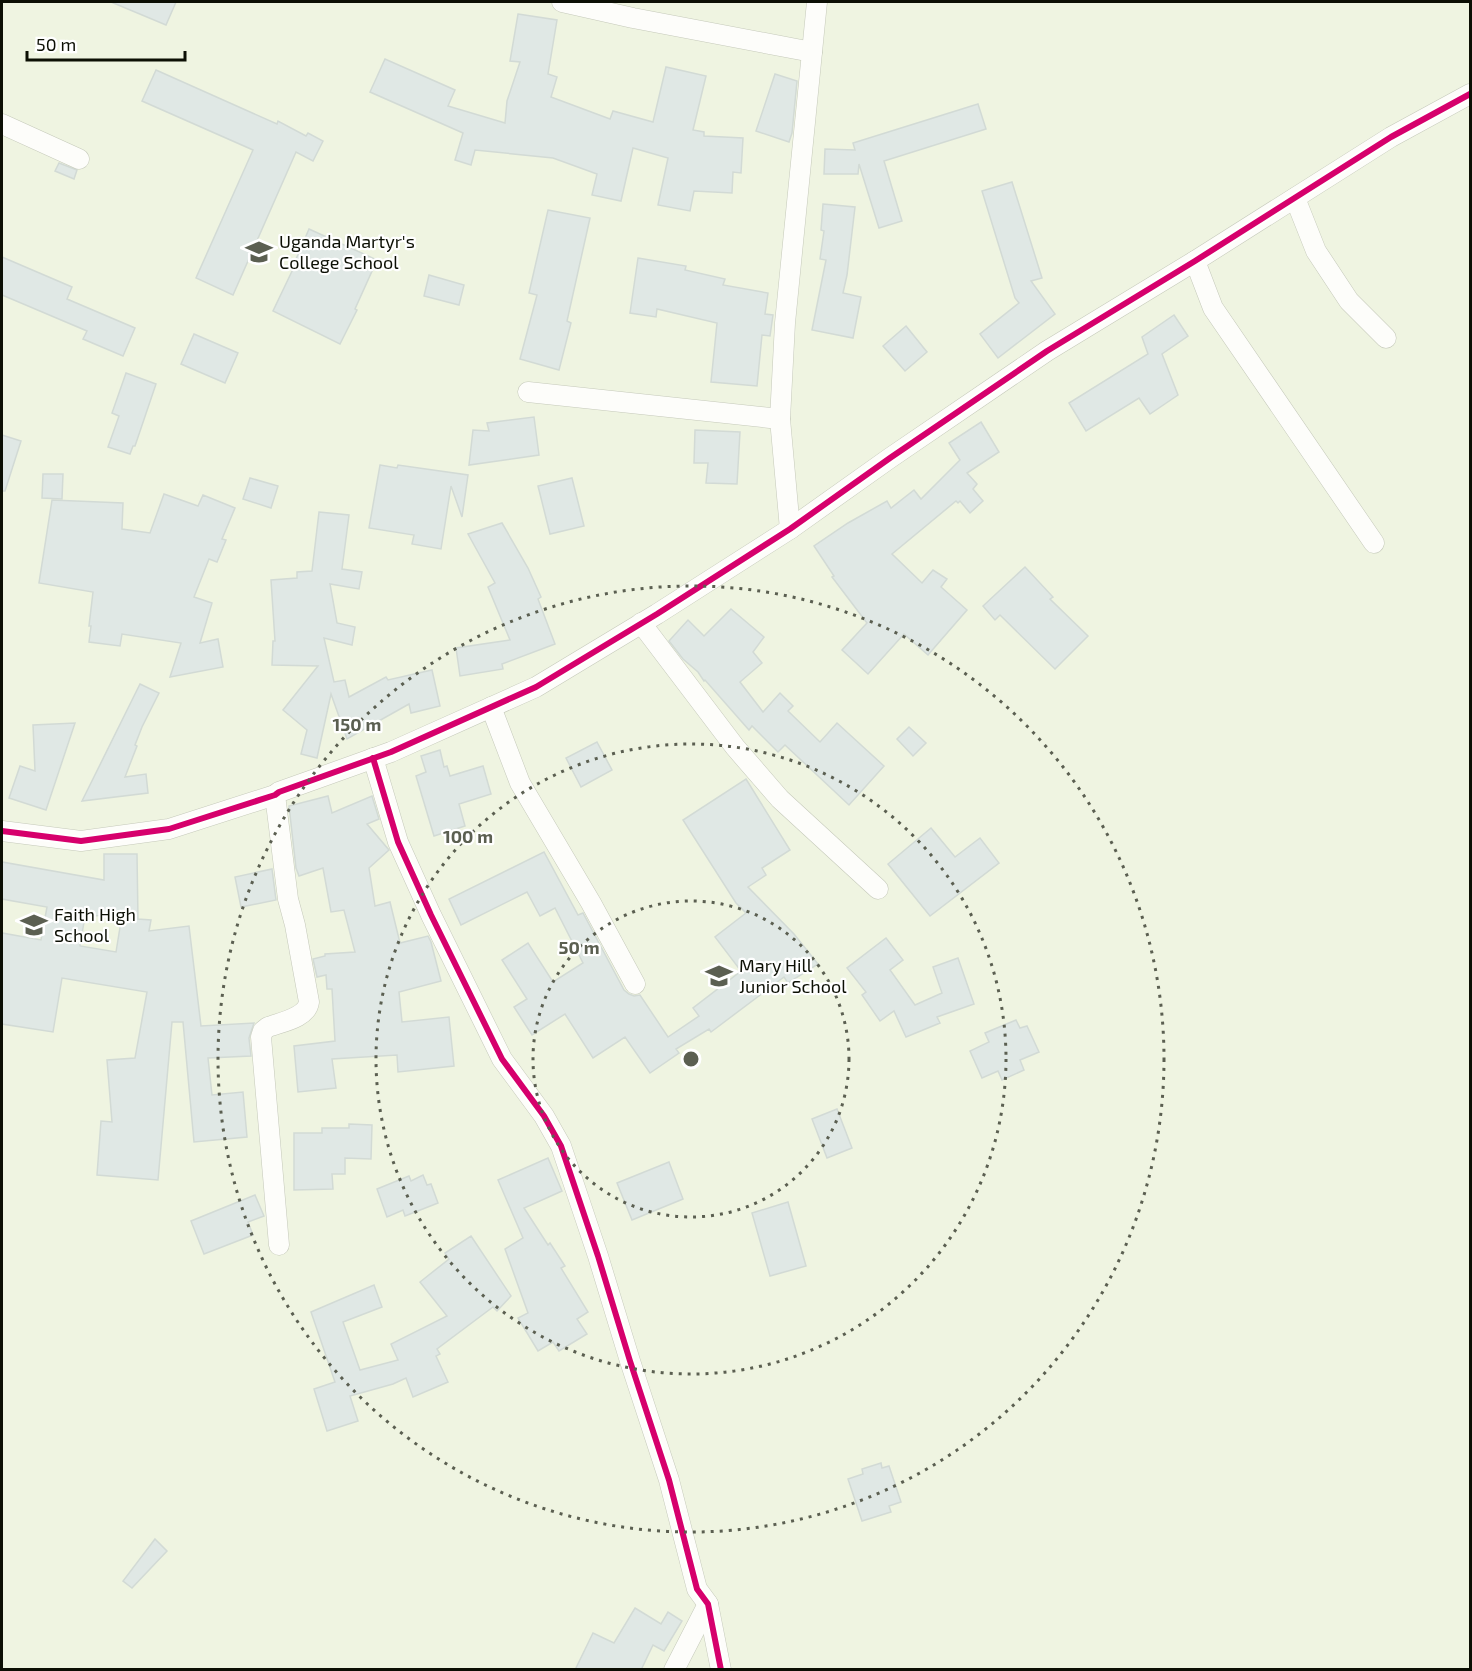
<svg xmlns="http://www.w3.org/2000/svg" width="1472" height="1671" viewBox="0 0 1472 1671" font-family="'Exo 2',sans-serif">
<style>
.building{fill:#e0e8e5;stroke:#d2dad5;stroke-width:1.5;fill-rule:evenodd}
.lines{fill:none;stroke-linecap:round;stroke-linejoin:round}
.minor-casing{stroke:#c5c9ba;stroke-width:21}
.minor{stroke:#fdfdfa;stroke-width:20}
.cycleway-casing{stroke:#fff;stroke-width:10}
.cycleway{stroke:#d6006c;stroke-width:6}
.ring{fill:none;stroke:#5b5f51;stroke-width:3;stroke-dasharray:3 6}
.labels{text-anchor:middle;stroke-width:4.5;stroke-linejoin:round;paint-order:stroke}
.poi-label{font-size:18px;fill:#0c0f04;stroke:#fff;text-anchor:start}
.centre{fill:#5b5f51;stroke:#fff;stroke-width:3}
.ring-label{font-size:18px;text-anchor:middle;font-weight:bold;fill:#5b5f51;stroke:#fff;stroke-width:4.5;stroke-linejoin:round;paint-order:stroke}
</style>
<rect width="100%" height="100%" fill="#eff4e1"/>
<!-- building -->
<g class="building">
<polygon points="111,2 176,2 166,25"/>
<polygon points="518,14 557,20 548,74 557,77 551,97 610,119 613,111 653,122 666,67 706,76 693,130 704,132 704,136 743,138 741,173 733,172 732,193 694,191 690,211 658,205 668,158 633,148 621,201 592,195 597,174 553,158 475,150 471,165 455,160 463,133 370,92 385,59 455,90 448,106 505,123 507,101 520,62 510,61"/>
<polygon points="156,70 277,124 278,121 306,136 308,133 323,141 313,161 296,152 233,295 196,278 253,150 142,101"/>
<polygon points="775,74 797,81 792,133 789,142 756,131"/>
<polygon points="978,104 986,129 884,161 902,221 879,228 859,164 858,174 824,174 825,149 855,150 853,143"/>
<polygon points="59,163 77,170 74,179 55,171"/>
<polygon points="1012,182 1042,278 1031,281 1055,314 998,358 980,334 1019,303 1015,298 982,191"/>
<polygon points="823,204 855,207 847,275 843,293 861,297 853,338 812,330 826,260 820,259 824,231 821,230"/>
<polygon points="548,210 590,218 567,321 571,323 559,370 520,359 537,295 529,293"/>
<polygon points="309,229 377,260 355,309 357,310 340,344 273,311 294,267 293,266"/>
<polygon points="2,257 72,287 67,299 135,328 123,356 83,339 87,331 2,295"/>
<polygon points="638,258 686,266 685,270 725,279 723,285 768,293 765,314 773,315 770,336 762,335 757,386 711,382 717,323 657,309 656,317 630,313"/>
<polygon points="429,275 464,285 459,305 424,296"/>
<polygon points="1174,315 1188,336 1162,354 1178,395 1150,414 1139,398 1086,431 1069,403 1148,354 1142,337"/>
<polygon points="906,326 927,352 905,371 883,346"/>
<polygon points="194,334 238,353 225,383 181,364"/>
<polygon points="126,373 156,384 135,446 133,446 130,454 108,447 119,416 112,413"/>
<polygon points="534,417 539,455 469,465 473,430 489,431 487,423"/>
<polygon points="981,422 999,452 967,473 977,484 973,489 983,501 970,513 960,501 958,503 956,501 892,554 922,583 933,570 947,579 941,587 967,610 928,655 904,634 868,674 842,650 867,623 832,577 834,576 814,546 848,523 887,501 891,508 914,490 921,499 960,460 949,443"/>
<polygon points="695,430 740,432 737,484 706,483 708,463 694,463"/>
<polygon points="2,435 21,441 5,491 2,491"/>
<polygon points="380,465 397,468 398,465 468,475 462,517 451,486 441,549 412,544 414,535 369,528"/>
<polygon points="43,474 63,474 62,499 42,498"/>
<polygon points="250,478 278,486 271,508 243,499"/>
<polygon points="572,478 584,526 550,534 538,486"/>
<polygon points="164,494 198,506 203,495 235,508 222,539 226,540 217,562 209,559 194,597 212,603 200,643 218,639 223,667 170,677 181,643 122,634 120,646 89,642 91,626 89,626 93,592 39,583 52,500 123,503 122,529 150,533"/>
<polygon points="319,512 349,515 342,569 362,572 359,589 330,584 337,623 355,627 352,645 324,638 334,682 345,680 349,697 386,677 388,680 432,670 440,706 411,713 409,704 347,739 331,694 317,758 301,754 307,730 283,710 318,666 272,665 273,641 275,641 271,580 297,578 297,572 312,571"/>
<polygon points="502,523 528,568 541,597 538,599 555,644 502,664 503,669 460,676 456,648 510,640 488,587 495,583 468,534"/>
<polygon points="1025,567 1053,597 1050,599 1088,636 1055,669 1000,615 995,620 983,606"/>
<polygon points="731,609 764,637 753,652 762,663 740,682 763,712 780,693 793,706 788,711 820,742 837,723 884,766 849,805 785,745 778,752 752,726 749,730 705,680 704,681 698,672 683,659 669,641 688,620 704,636"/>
<polygon points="140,684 159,693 142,727 135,745 137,746 125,777 146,774 148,793 82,801"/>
<polygon points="75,723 46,810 9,798 20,766 35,771 33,725"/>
<polygon points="909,727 926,743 913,756 897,739"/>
<polygon points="597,742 612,770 581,787 566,758"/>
<polygon points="440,750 444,767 447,766 450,776 483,766 491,794 459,804 465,826 434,836 416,776 426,772 421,756"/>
<polygon points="746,779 790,850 762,868 766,875 748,887 794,934 818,964 788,983 784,977 711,1032 709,1029 676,1049 679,1053 650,1073 625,1037 593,1058 565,1014 532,1035 514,1007 527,999 502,960 528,943 553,982 583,963 555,908 540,916 527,892 461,925 449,899 544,852 578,915 583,913 624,990 629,994 634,996 640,995 668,1037 699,1016 693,1008 741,971 715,937 746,913 736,903 683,820"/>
<polygon points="328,796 332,813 372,796 379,819 367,824 389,850 369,868 375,906 390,902 400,943 428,936 431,942 441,981 399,992 402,1022 449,1017 454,1066 398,1072 397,1055 332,1059 336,1088 298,1092 294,1046 335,1041 332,989 327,989 326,975 317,977 313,959 325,956 325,954 355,952 344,910 331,912 323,868 299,876 296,868 289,806"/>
<polygon points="931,828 955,857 980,838 999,863 930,916 888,864"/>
<path d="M 104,854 L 137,854 L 138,919 L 151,920 L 149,931 L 189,926 L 201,1026 L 254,1023 L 249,1038 L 251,1056 L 208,1058 L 212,1095 L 243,1092 L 247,1137 L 194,1142 L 183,1022 L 172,1022 L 158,1180 L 97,1175 L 101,1121 L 112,1122 L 107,1060 L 135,1058 L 147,992 L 62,978 L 53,1032 L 2,1024 L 2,933 L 41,940 L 47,907 L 2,899 L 2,862 L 104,880 ZM 122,915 L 116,952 L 80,946 L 85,916 Z"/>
<polygon points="272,869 276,900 241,907 235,877"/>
<polygon points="886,938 903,960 890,970 915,1005 942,993 933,967 958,958 974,1004 937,1017 940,1023 906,1037 894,1011 880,1021 862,995 866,992 847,968"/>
<polygon points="1016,1020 1020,1028 1027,1026 1039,1052 1020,1060 1024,1070 1002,1080 998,1071 982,1078 970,1051 989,1042 985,1033"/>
<polygon points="837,1109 852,1148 827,1158 812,1119"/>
<polygon points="349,1124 372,1125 371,1159 345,1158 345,1174 332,1174 333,1189 294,1190 294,1133 322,1133 322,1128 349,1128"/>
<polygon points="548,1158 562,1191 524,1208 548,1245 550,1243 565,1266 561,1268 588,1312 577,1319 587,1334 559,1351 553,1342 538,1351 518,1318 528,1313 505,1249 523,1238 498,1180"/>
<polygon points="669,1162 683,1199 632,1220 617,1183"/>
<polygon points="423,1175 427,1185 431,1184 438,1203 405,1216 403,1210 387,1217 377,1189 409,1176 411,1181"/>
<polygon points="255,1195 264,1216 248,1222 253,1235 204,1254 191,1221"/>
<polygon points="788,1202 806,1266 770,1276 752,1213"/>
<polygon points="471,1236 511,1296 497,1311 493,1307 437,1349 440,1354 436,1356 448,1382 413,1397 406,1378 393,1384 350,1396 358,1421 327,1431 314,1389 335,1382 311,1312 374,1285 382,1307 343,1322 360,1370 398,1360 391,1344 447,1316 420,1282 449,1259 445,1253"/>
<polygon points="881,1463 882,1468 889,1466 901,1502 889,1506 891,1512 862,1521 848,1479 863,1474 862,1469"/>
<polygon points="155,1539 167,1551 132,1588 123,1581"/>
<polygon points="635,1608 661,1624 668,1612 682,1621 664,1651 653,1645 641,1670 575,1670 593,1633 614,1643"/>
</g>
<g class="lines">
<defs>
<g id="minor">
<polyline points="562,2 633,18 812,52"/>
<polyline points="2,124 79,159"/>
<polyline points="1295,198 1316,251 1349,301 1386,338"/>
<polyline points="1195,261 1213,308 1374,543"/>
<polyline points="528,392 780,419"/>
<polyline points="790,529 780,419 785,323 817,2"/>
<polyline points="641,623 735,747 780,799 878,889"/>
<polyline points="491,707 520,783 591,903 635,984"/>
<polyline points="373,758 398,842 431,915 502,1059 544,1116 561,1146 598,1256 630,1361 669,1480 697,1589 708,1604 721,1670"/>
<path d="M 275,795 L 288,899 L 295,925 L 309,1002 C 307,1018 281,1022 268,1027 L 263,1031 L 261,1037 L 279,1245"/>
<polyline points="2,831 81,841 169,829 275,795 279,792 391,752 536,687 657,614 790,529 890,458 1047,351 1195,261 1391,137 1470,94"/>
<polyline points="674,1670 708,1604"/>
</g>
</defs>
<!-- minor casing -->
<use href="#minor" class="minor-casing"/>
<!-- minor -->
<use href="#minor" class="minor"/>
<defs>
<g id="cycleway">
<polyline points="373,758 398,842 431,915 502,1059 544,1116 561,1146 598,1256 630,1361 669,1480 697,1589 708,1604 721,1670"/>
<polyline points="2,831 81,841 169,829 275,795 279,792 391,752 536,687 657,614 790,529 890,458 1047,351 1195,261 1391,137 1470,94"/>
</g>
</defs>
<!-- cycleway casing -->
<use href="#cycleway" class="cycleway-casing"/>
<!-- cycleway -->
<use href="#cycleway" class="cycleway"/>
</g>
<!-- distance rings -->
<g class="ring">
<circle cx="691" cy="1059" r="158"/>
<circle cx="691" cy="1059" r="315"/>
<circle cx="691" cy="1059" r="473"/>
</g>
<!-- icons -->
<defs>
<symbol id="school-bare" viewBox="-9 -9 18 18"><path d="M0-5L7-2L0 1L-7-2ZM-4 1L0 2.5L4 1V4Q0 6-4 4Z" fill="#5b5f51" stroke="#fff" stroke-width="2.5" paint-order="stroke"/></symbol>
</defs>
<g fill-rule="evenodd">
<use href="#school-bare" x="240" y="233" width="38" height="38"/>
<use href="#school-bare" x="15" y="906" width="38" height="38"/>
<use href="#school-bare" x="700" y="957" width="38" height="38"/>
</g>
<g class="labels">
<!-- poi labels -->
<g class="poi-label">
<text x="279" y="248">Uganda Martyr's<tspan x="279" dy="21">College School</tspan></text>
<text x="54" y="921">Faith High<tspan x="54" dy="21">School</tspan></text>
<text x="739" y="972">Mary Hill<tspan x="739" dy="21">Junior School</tspan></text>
</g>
</g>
<circle cx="691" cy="1059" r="9" class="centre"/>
<g class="ring-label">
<text x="357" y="731">150 m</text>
<text x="468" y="843">100 m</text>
<text x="579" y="954">50 m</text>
</g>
<!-- border -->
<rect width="1472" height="1671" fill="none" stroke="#0c0f04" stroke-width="6"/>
<!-- scale -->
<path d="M27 51v9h158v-9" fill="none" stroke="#0c0f04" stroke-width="3"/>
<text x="36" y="51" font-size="18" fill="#0c0f04" stroke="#ffffff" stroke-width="4.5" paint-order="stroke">50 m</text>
</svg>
